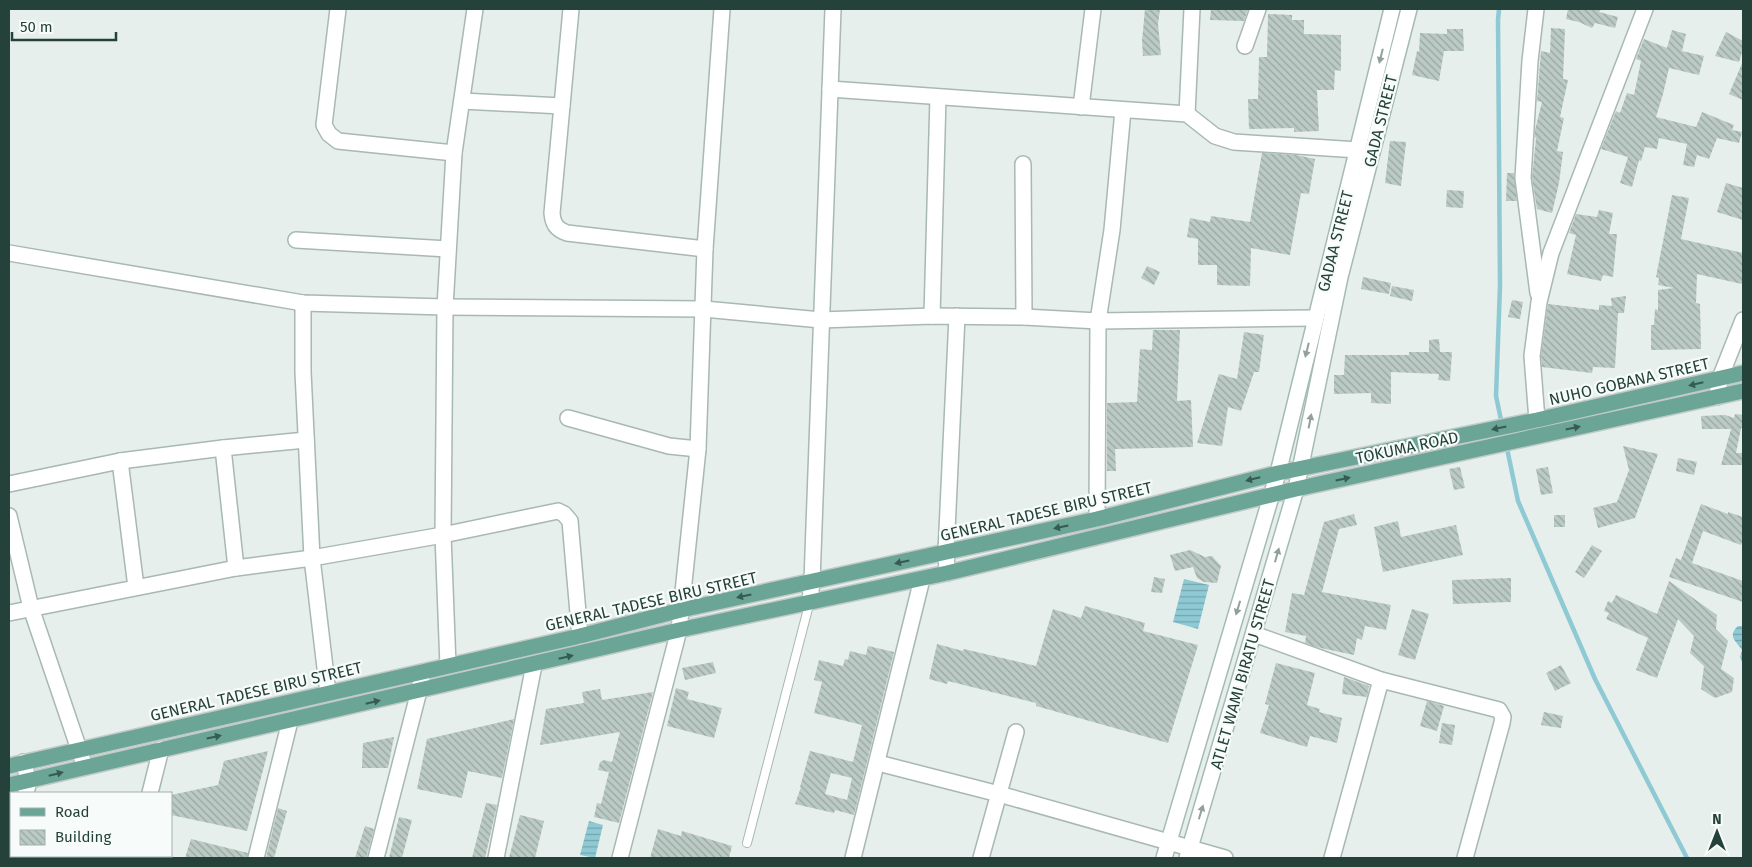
<svg xmlns="http://www.w3.org/2000/svg" width="1752" height="867" viewBox="0 0 1752 867" font-family="'Fira Sans',sans-serif">
<style>
.water{fill:url(#water-rules)}
.lines{fill:none;stroke-linecap:round;stroke-linejoin:round}
.stream{stroke:#8ec9d4;stroke-width:4.5}
.building{fill:url(#building-back-hatch);fill-rule:evenodd}
.service-casing{stroke:#a8b8b2;stroke-width:10}
.minor-casing{stroke:#a8b8b2;stroke-width:18}
.tertiary-casing{stroke:#a8b8b2;stroke-width:18}
.secondary-casing{stroke:#a4bbb3;stroke-width:18}
.primary-casing{stroke:#c2cac8;stroke-width:18}
.service{stroke:#fff;stroke-width:8}
.minor{stroke:#fff;stroke-width:15}
.tertiary{stroke:#fff;stroke-width:15}
.secondary{stroke:#fff;stroke-width:15}
.primary{stroke:#6aa596;stroke-width:15}
.oneway{fill:#92a09c}
.oneway2{fill:#365b51}
.labels{text-anchor:middle;stroke-width:4.5;stroke-linejoin:round;paint-order:stroke}
.street-label{font-size:16px;fill:#24423a;stroke:#f7fbf9}
</style>
<defs>
<pattern id="water-rules" width="6" height="5" patternUnits="userSpaceOnUse" patternTransform="scale(1.25)"><rect width="6" height="5" fill="#8ec9d4"/><path d="M0 2.5h6" fill="none" stroke="#74a5ad"/></pattern>
<pattern id="building-back-hatch" width="6" height="6" patternUnits="userSpaceOnUse" patternTransform="scale(1.25)"><rect width="6" height="6" fill="#bbcac4"/><path d="M-1 5l2 2M0 0l6 6M5-1l2 2" fill="none" stroke="#98a6a0"/></pattern>
</defs>
<rect width="100%" height="100%" fill="#e6efeb"/>
<!-- water -->
<g class="water">
<polygon points="1184,579 1209,585 1198,629 1173,622"/>
<path d="M 1738,626 L 1743,626 L 1743,664 L 1740,657 L 1742,650 C 1736,641 1727,636 1738,626 Z"/>
<polygon points="589,821 603,825 595,858 580,855"/>
</g>
<g class="lines">
<!-- stream -->
<polyline class="stream" points="1499,9 1498,20 1500,286 1496,396 1518,501 1595,679 1687,858"/>
</g>
<!-- building -->
<g class="building">
<polygon points="1145,9 1160,9 1158,24 1161,55 1143,56 1142,41"/>
<polygon points="1211,9 1248,9 1244,21 1210,20"/>
<polygon points="1568,9 1601,9 1599,12 1618,17 1615,28 1595,23 1592,28 1579,22 1566,19"/>
<polygon points="1268,14 1292,15 1292,20 1304,20 1304,34 1341,35 1341,71 1335,70 1334,90 1317,90 1319,131 1294,132 1294,128 1249,129 1248,99 1258,99 1259,57 1267,57"/>
<polygon points="1551,28 1565,29 1563,79 1568,80 1560,117 1564,118 1557,151 1563,152 1559,183 1552,213 1537,209 1532,178 1536,138 1535,137 1535,130 1542,102 1537,101 1541,51 1550,53"/>
<polygon points="1447,29 1463,29 1464,51 1444,51 1439,81 1412,75 1417,51 1419,52 1420,33 1447,34"/>
<polygon points="1672,30 1686,34 1682,51 1704,56 1699,75 1669,68 1663,94 1656,117 1696,127 1702,112 1734,125 1732,130 1742,132 1739,143 1717,138 1709,159 1697,155 1694,167 1683,165 1687,144 1659,138 1657,149 1645,147 1641,161 1639,160 1632,187 1620,183 1628,157 1601,149 1616,111 1620,113 1627,93 1634,95 1641,61 1636,59 1644,39 1667,48"/>
<polygon points="1726,32 1743,41 1743,49 1739,62 1715,56"/>
<polygon points="1743,61 1743,100 1729,94"/>
<polygon points="1390,141 1406,142 1401,186 1385,183"/>
<polygon points="1262,153 1296,155 1315,159 1309,194 1301,193 1290,255 1251,248 1250,286 1217,285 1217,265 1198,265 1198,239 1187,237 1190,218 1210,222 1211,216 1250,222"/>
<polygon points="1507,173 1514,173 1517,201 1506,201"/>
<polygon points="1726,183 1743,188 1743,220 1717,212"/>
<polygon points="1447,190 1464,191 1463,208 1446,207"/>
<polygon points="1672,195 1689,198 1681,239 1743,253 1742,284 1697,274 1696,303 1700,304 1701,349 1651,350 1651,325 1654,325 1655,309 1658,310 1658,290 1674,288 1658,285 1659,278 1656,277"/>
<polygon points="1599,210 1613,213 1609,234 1617,234 1613,277 1603,275 1601,281 1567,274 1576,235 1569,233 1576,214 1597,217"/>
<polygon points="1147,266 1160,272 1154,285 1141,278"/>
<polygon points="1363,277 1391,283 1389,294 1361,289"/>
<polygon points="1392,286 1414,290 1412,301 1390,296"/>
<polygon points="1626,296 1624,313 1618,313 1615,368 1593,367 1592,373 1542,367 1541,356 1548,304 1599,310 1599,305 1612,306 1611,298"/>
<polygon points="1512,300 1523,302 1520,319 1508,317"/>
<polygon points="1153,330 1180,330 1177,401 1191,400 1193,447 1115,449 1116,471 1107,471 1107,403 1137,402 1140,349 1152,350"/>
<polygon points="1244,332 1264,335 1259,372 1254,372 1241,411 1228,407 1222,446 1197,443 1219,374 1237,379"/>
<polygon points="1439,339 1440,352 1452,352 1450,381 1438,380 1439,374 1391,372 1391,404 1371,403 1371,393 1334,394 1334,375 1344,375 1345,355 1409,355 1409,352 1429,352 1429,340"/>
<polygon points="1735,414 1743,415 1743,428 1741,428 1736,453 1743,453 1743,465 1721,465 1731,429 1702,429 1701,416 1725,415 1734,418"/>
<polygon points="1623,446 1658,454 1635,518 1598,528 1593,508 1617,502 1629,470"/>
<polygon points="1678,458 1697,462 1694,475 1676,471"/>
<polygon points="1460,467 1465,488 1454,490 1449,469"/>
<polygon points="1548,467 1553,493 1541,495 1536,469"/>
<polygon points="1701,504 1728,514 1728,512 1743,517 1743,539 1741,545 1703,531 1692,563 1743,581 1743,602 1669,577 1676,558 1681,560"/>
<polygon points="1354,514 1357,525 1339,529 1322,592 1391,605 1386,630 1365,626 1362,640 1357,638 1354,655 1316,647 1305,643 1306,636 1285,632 1292,593 1304,595 1324,522"/>
<rect x="1554" y="515" width="11" height="12"/>
<polygon points="1398,521 1401,537 1456,525 1463,555 1383,572 1374,527"/>
<polygon points="1592,545 1602,551 1584,578 1575,572"/>
<polygon points="1190,550 1205,557 1212,556 1221,566 1217,583 1204,582 1197,578 1193,567 1175,571 1170,555"/>
<polygon points="1154,577 1165,579 1162,593 1151,592"/>
<polygon points="1511,578 1511,602 1453,604 1452,580"/>
<polygon points="1669,581 1717,615 1716,629 1728,641 1721,669 1734,678 1732,692 1715,698 1701,689 1704,666 1690,653 1694,636 1678,619 1657,678 1636,670 1648,638 1606,619 1609,613 1604,611 1608,601 1612,603 1616,595 1657,614"/>
<polygon points="1085,606 1145,623 1143,631 1198,645 1168,743 1036,706 1036,703 948,681 947,684 929,679 937,644 963,651 964,649 1036,666 1053,609 1081,618"/>
<polygon points="1412,609 1429,614 1415,660 1398,655"/>
<path d="M 868,646 L 894,652 L 854,815 L 835,810 L 834,813 L 795,804 L 801,787 L 800,787 L 810,751 L 853,762 L 862,725 L 814,713 L 822,682 L 814,680 L 819,660 L 843,666 L 845,659 L 848,660 L 850,651 L 866,655 ZM 831,773 L 852,778 L 847,800 L 825,794 Z"/>
<polygon points="713,662 716,673 685,680 682,668"/>
<polygon points="1276,663 1315,673 1307,705 1320,709 1319,712 1342,718 1337,743 1310,736 1307,747 1260,733 1269,705 1265,704"/>
<polygon points="1561,665 1571,683 1555,691 1546,673"/>
<polygon points="1344,677 1369,686 1367,697 1342,694"/>
<polygon points="676,688 689,692 687,699 722,708 714,738 667,726"/>
<polygon points="600,689 602,700 653,692 619,823 594,817 597,803 601,804 609,772 598,770 600,762 604,760 612,762 620,732 540,745 546,709 584,703 582,692"/>
<polygon points="1427,701 1444,706 1437,731 1420,726"/>
<polygon points="1544,712 1563,716 1561,728 1541,725"/>
<polygon points="514,719 502,778 468,771 462,798 417,789 427,739"/>
<polygon points="1442,723 1455,725 1452,745 1439,743"/>
<polygon points="394,737 388,768 362,768 363,743"/>
<polygon points="268,751 247,831 171,815 171,795 218,785 224,761"/>
<polygon points="486,803 497,805 485,858 472,858"/>
<polygon points="278,808 287,811 274,858 266,858"/>
<polygon points="520,815 544,821 535,858 509,858"/>
<polygon points="399,817 412,820 402,858 389,858"/>
<polygon points="365,826 374,829 367,855 366,858 355,858"/>
<polygon points="658,829 681,836 682,831 732,846 729,858 650,858"/>
<polygon points="191,839 248,853 247,858 185,858"/>
</g>
<g class="lines">
<defs>
<polyline id="service" points="747,843 810,601"/>
<g id="minor">
<polyline points="338,9 324,125 329,134 338,141 454,153"/>
<path d="M 571,9 L 552,213 C 553,224 556,229 567,233 L 705,249"/>
<polyline points="1536,9 1530,61 1523,178 1538,293"/>
<polyline points="1245,46 1258,9"/>
<polyline points="830,89 1187,114 1215,136 1234,142 1358,150"/>
<polyline points="462,101 562,106"/>
<polyline points="1081,107 1093,9"/>
<polyline points="1187,114 1192,9"/>
<polyline points="1023,164 1024,317"/>
<polyline points="296,240 448,249"/>
<polyline points="9,253 303,303 445,307 704,309 821,320 932,316 1024,317 1098,321 1315,318"/>
<polyline points="303,303 303,372 312,558 328,693"/>
<polyline points="932,316 938,97"/>
<polyline points="1717,397 1720,378 1743,320"/>
<polyline points="568,418 669,446 698,449"/>
<polyline points="1537,420 1532,356 1539,302 1551,253 1645,9"/>
<polyline points="223,448 236,568"/>
<polyline points="120,461 136,587"/>
<polyline points="9,484 120,461 223,448 306,440"/>
<polyline points="1097,519 1098,321 1112,230 1123,110"/>
<polyline points="947,573 946,552 957,316"/>
<polyline points="810,601 812,581 833,9"/>
<polyline points="9,613 236,568 312,558 443,535 558,511 564,514 570,521 580,636"/>
<polyline points="1254,634 1381,680 1499,710 1503,717 1502,723 1465,858"/>
<polyline points="448,666 443,535 445,307 454,153 475,9"/>
<polyline points="23,762 29,781 26,793"/>
<polyline points="878,763 999,794 1225,858"/>
<polyline points="150,793 161,749"/>
<polyline points="9,858 11,851"/>
<polyline points="132,858 133,856"/>
<polyline points="256,858 290,721"/>
<polyline points="496,858 534,665"/>
<polyline points="620,858 679,630 698,449 705,249 722,9"/>
<polyline points="853,858 922,579"/>
<polyline points="981,858 1016,732"/>
<polyline points="1332,858 1381,680"/>
</g>
<g id="tertiary">
<polyline points="9,516 31,608 85,767"/>
<polyline points="376,858 419,691 423,672"/>
</g>
<g id="secondary">
<polyline points="1164,858 1278,473 1392,9"/>
<polyline points="1187,858 1296,489 1340,277 1409,9"/>
</g>
<g id="primary">
<polyline points="9,766 580,636 681,610 1097,519 1278,473 1537,420 1743,373"/>
<polyline points="9,785 679,630 947,573 1296,489 1743,391"/>
</g>
</defs>
<!-- service casing -->
<use href="#service" class="service-casing"/>
<!-- minor casing -->
<use href="#minor" class="minor-casing"/>
<!-- tertiary casing -->
<use href="#tertiary" class="tertiary-casing"/>
<!-- secondary casing -->
<use href="#secondary" class="secondary-casing"/>
<!-- primary casing -->
<use href="#primary" class="primary-casing"/>
<!-- service -->
<use href="#service" class="service"/>
<!-- minor -->
<use href="#minor" class="minor"/>
<!-- tertiary -->
<use href="#tertiary" class="tertiary"/>
<!-- secondary -->
<use href="#secondary" class="secondary"/>
<!-- primary -->
<use href="#primary" class="primary"/>
</g>
<!-- one-way arrows -->
<defs><path id="oneway-solid" d="M-6-.8H1V-3.2L6.5 0L1 3.2V.8H-6Z" transform="scale(1.25)"/></defs>
<g class="oneway">
<use href="#oneway-solid" transform="translate(1381 56) rotate(104)"/>
<use href="#oneway-solid" transform="translate(1307 350) rotate(104)"/>
<use href="#oneway-solid" transform="translate(1310 421) rotate(-79)"/>
<use href="#oneway-solid" transform="translate(1277 555) rotate(-74)"/>
<use href="#oneway-solid" transform="translate(1238 608) rotate(107)"/>
<use href="#oneway-solid" transform="translate(1201 812) rotate(-73)"/>
</g>
<g class="oneway2">
<use href="#oneway-solid" transform="translate(1696 384) rotate(167)"/>
<use href="#oneway-solid" transform="translate(1499 428) rotate(168)"/>
<use href="#oneway-solid" transform="translate(1573 428) rotate(-12)"/>
<use href="#oneway-solid" transform="translate(1253 479) rotate(166)"/>
<use href="#oneway-solid" transform="translate(1343 479) rotate(-12)"/>
<use href="#oneway-solid" transform="translate(1061 527) rotate(168)"/>
<use href="#oneway-solid" transform="translate(902 562) rotate(168)"/>
<use href="#oneway-solid" transform="translate(744 596) rotate(168)"/>
<use href="#oneway-solid" transform="translate(566 657) rotate(-13)"/>
<use href="#oneway-solid" transform="translate(373 702) rotate(-13)"/>
<use href="#oneway-solid" transform="translate(214 737) rotate(-12)"/>
<use href="#oneway-solid" transform="translate(56 774) rotate(-14)"/>
</g>
<g class="labels">
<!-- street labels -->
<g class="street-label">
<text transform="translate(1380 121) rotate(-76)" y="6">GADA STREET</text>
<text transform="translate(1335 241) rotate(-76)" y="6">GADAA STREET</text>
<text transform="translate(1629 381) rotate(-13)" y="6">NUHO GOBANA STREET</text>
<text transform="translate(1407 447) rotate(-12)" y="6">TOKUMA ROAD</text>
<text transform="translate(1046 511) rotate(-13)" y="6">GENERAL TADESE BIRU STREET</text>
<text transform="translate(651 601) rotate(-13)" y="6">GENERAL TADESE BIRU STREET</text>
<text transform="translate(1242 674) rotate(-74)" y="6">ATLET WAMI BIRATU STREET</text>
<text transform="translate(256 691) rotate(-13)" y="6">GENERAL TADESE BIRU STREET</text>
</g>
</g>
<!-- border -->
<rect width="1752" height="867" fill="none" stroke="#24423a" stroke-width="20"/>
<!-- legend -->
<rect x="10" y="792" width="162" height="65" fill="#f7fbf9" stroke="#a3b1ad"/>
<rect x="20" y="808" width="25" height="8" fill="#6aa596" stroke="#a3b1ad"/>
<text x="55" y="817" font-size="15" fill="#24423a">Road</text>
<rect x="20" y="830" width="25" height="15" fill="url(#building-back-hatch)" stroke="#a3b1ad"/>
<text x="55" y="842" font-size="15" fill="#24423a">Building</text>
<!-- north arrow -->
<g transform="translate(1717 832)" stroke="#f7fbf9" stroke-width="4" paint-order="stroke">
<path d="M0-4L9 19L0 12L-9 19Z" fill="#24423a"/>
<text y="-8" font-size="14" font-weight="bold" text-anchor="middle" fill="#24423a">N</text>
</g>
<!-- scale -->
<path d="M12 32v8h104v-8" fill="none" stroke="#24423a" stroke-width="2.5"/>
<text x="20" y="32" font-size="15" fill="#24423a" stroke="#f7fbf9" stroke-width="4" paint-order="stroke">50 m</text>
</svg>
